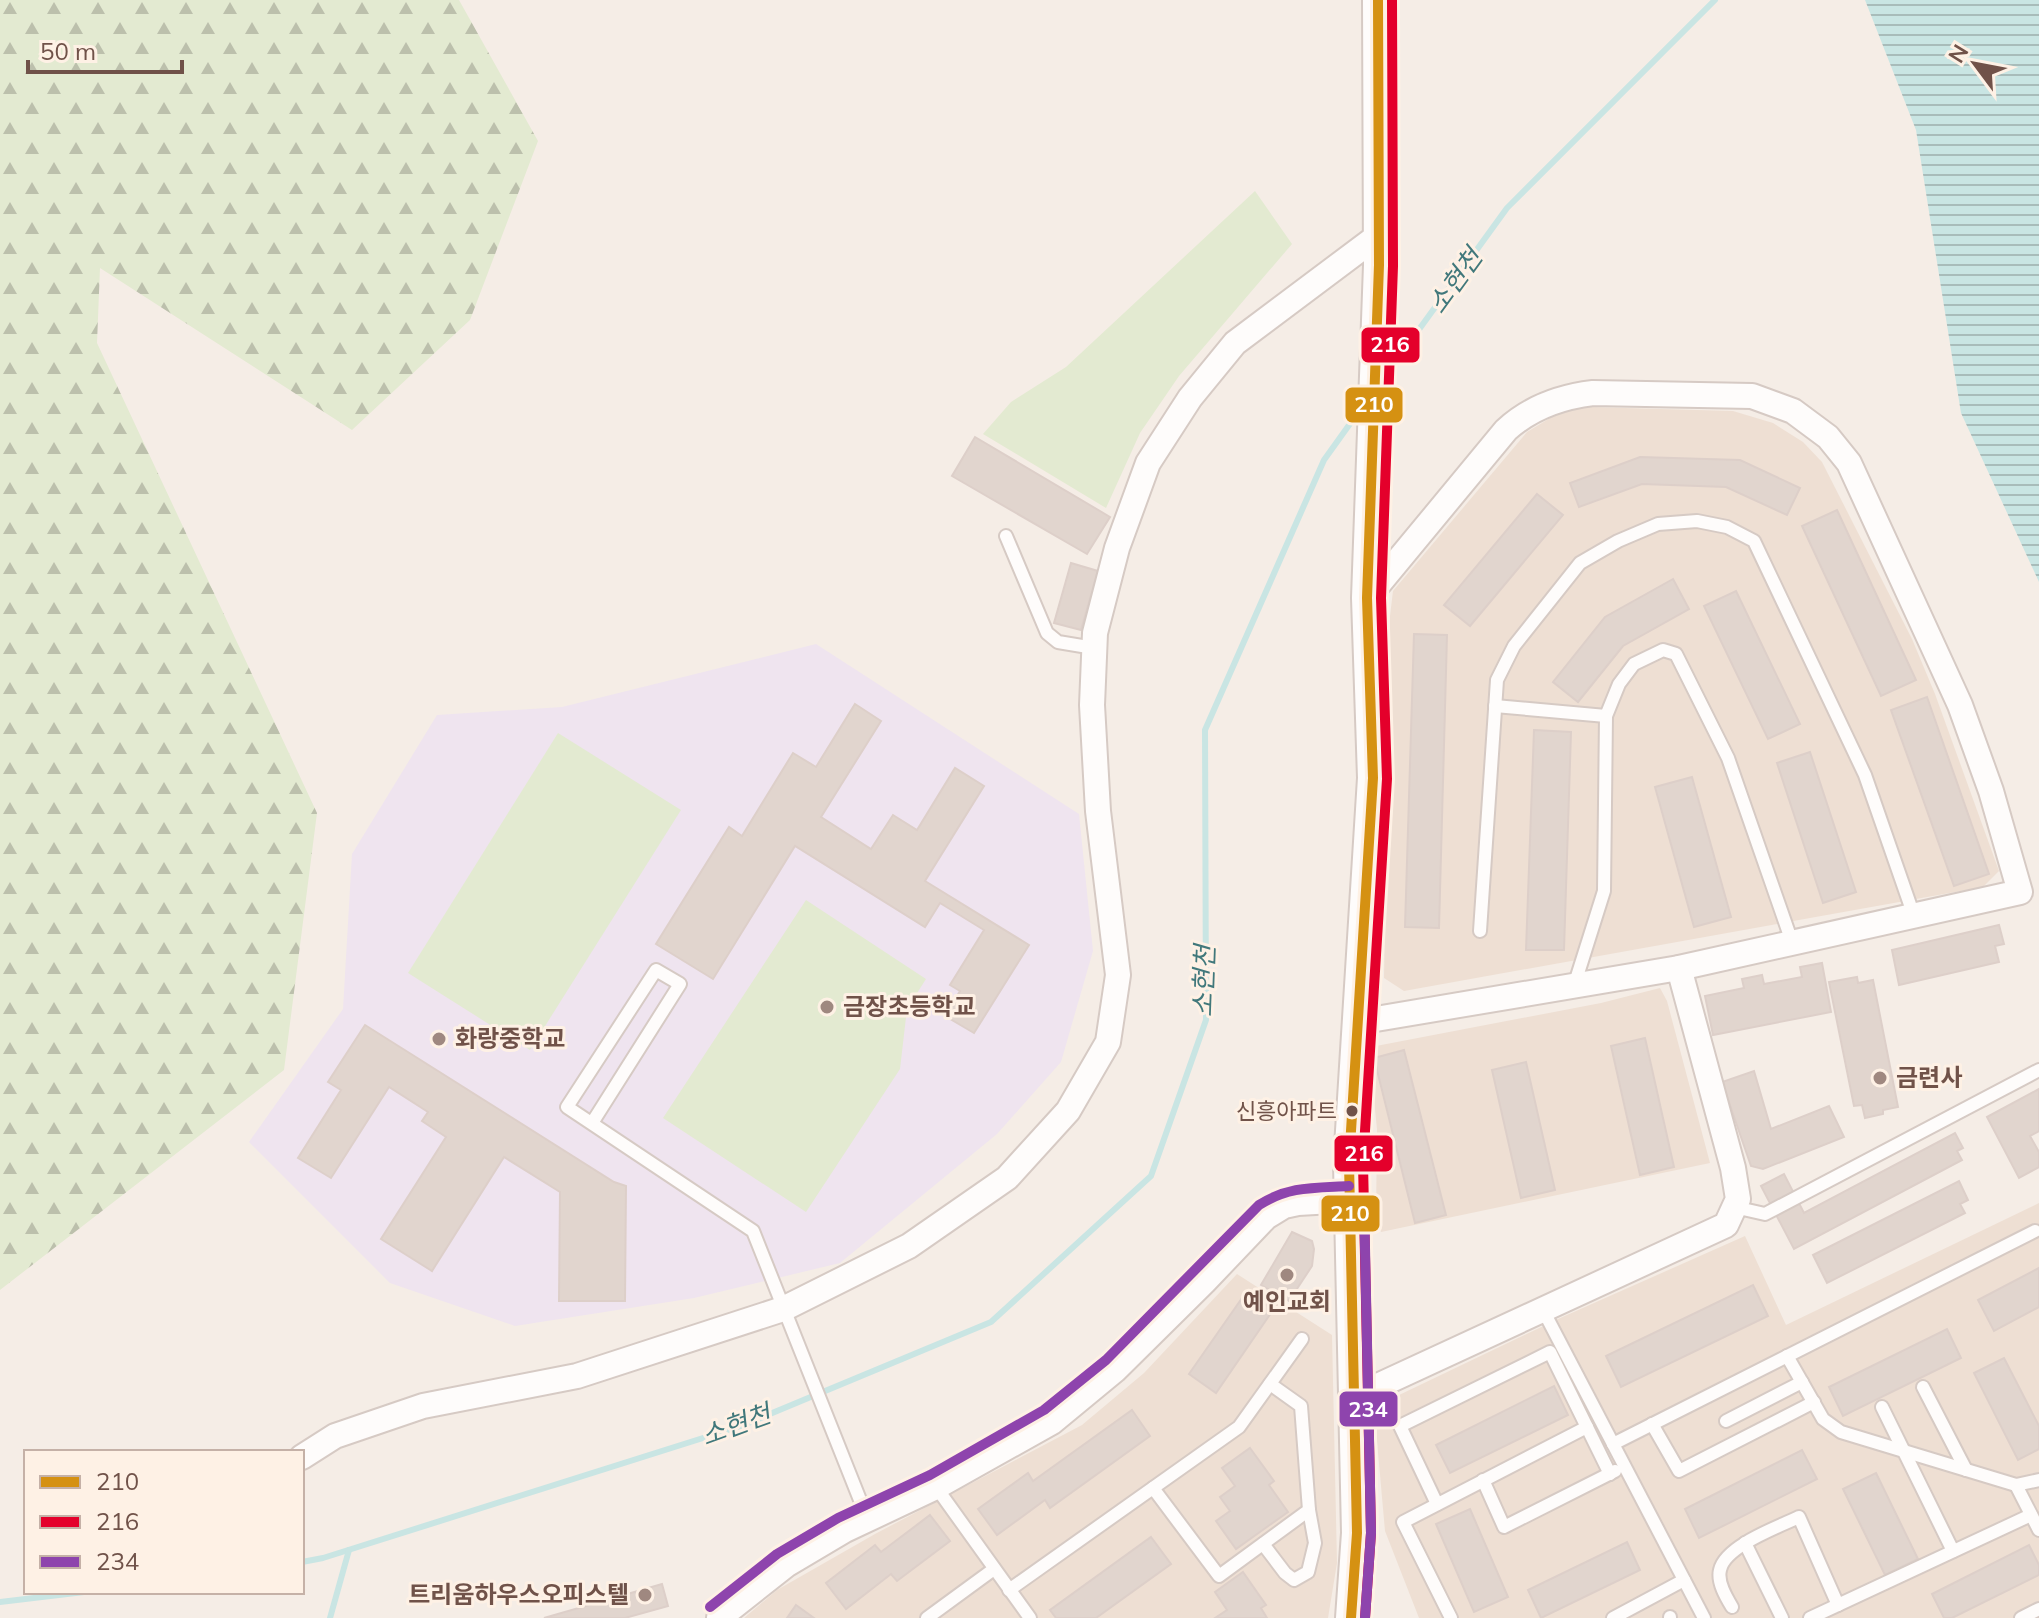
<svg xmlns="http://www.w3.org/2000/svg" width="2039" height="1618" viewBox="0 0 2039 1618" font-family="Mulish,'Noto Sans KR',sans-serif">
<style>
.residential{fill:#eedfd3}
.education{fill:#efe4ef}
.green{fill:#e3ead1}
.forest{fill:url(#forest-firs)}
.water{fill:url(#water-rules)}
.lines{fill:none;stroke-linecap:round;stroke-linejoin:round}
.stream{stroke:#c9e5e3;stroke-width:6}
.building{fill:#e1d5ce;stroke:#ddcfc9;stroke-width:2}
.service-casing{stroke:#d6cac4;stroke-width:16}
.minor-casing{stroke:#d6cac4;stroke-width:28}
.tertiary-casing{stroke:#d6cac4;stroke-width:34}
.service{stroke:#fefcfb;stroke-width:12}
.minor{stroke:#fefcfb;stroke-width:24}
.tertiary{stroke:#fefcfb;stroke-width:30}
.bus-1-casing{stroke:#fef1e5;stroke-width:16}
.bus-2-casing{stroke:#fef1e5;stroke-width:16}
.bus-3-casing{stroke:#fef1e5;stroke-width:16}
.bus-1{stroke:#d59112;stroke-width:10}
.bus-2{stroke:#e4002b;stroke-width:10}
.bus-3{stroke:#8e44ad;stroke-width:10}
.poi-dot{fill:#9f8880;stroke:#fef1e5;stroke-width:3}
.bus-dot{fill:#705249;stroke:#fef1e5;stroke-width:3}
.labels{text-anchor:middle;stroke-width:6;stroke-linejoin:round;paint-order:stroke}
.bus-label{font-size:22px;fill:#705249;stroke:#fef1e5;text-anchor:end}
.poi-label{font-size:24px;font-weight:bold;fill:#705249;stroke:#fef1e5;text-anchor:start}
.water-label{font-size:26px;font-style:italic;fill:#41787b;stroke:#fef1e5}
.line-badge{stroke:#fef1e5;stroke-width:3}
.badge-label{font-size:22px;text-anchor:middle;font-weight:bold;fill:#fff}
</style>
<defs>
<pattern id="forest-firs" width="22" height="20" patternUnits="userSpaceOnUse" patternTransform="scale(2)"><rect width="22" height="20" fill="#e3ead1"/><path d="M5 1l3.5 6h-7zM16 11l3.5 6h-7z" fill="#bcc0ac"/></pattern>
<pattern id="water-rules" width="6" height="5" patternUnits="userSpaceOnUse" patternTransform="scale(2)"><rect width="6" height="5" fill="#c9e5e3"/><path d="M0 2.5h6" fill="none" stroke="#a8bcba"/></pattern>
</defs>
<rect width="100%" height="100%" fill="#f5ede6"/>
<!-- residential -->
<g class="residential">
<polygon points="1589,407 1733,411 1773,423 1803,442 1822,462 1912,639 1935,694 1999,871 1983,887 1404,991 1384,978 1390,616 1393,591 1527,432 1560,412"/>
<polygon points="1660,988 1667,1001 1710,1163 1381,1232 1376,1217 1377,1129 1370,1061 1376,1046 1601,1003"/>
<polygon points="2039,1203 2039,1618 1419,1618 1385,1531 1374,1407 1558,1319 1745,1236 1786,1325"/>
<polygon points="1237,1274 1332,1335 1337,1563 1328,1618 744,1618 777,1590 875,1534 1082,1425 1144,1373"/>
</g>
<!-- education -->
<polygon class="education" points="816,644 1079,814 1093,951 1061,1062 997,1134 840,1263 694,1298 515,1326 390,1283 249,1142 343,1009 352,854 437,715 562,707"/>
<!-- green -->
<g class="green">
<polygon points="1255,191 1292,244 1179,376 1140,433 1106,508 983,434 1011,402 1066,367"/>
<polygon points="558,733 681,810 530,1050 408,973"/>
<polygon points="806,900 926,979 907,1009 900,1069 806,1212 663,1118"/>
</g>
<!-- forest -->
<polygon class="forest" points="0,0 459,0 538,141 470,320 352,430 100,268 97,343 317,813 284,1070 0,1290"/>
<!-- water -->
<polygon class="water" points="1865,0 2039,0 2039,582 1961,413 1916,130"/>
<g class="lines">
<!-- stream -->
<g class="stream">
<polyline points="1386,375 1507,208 1715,0"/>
<polyline points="302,1562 323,1558 741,1426 991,1322 1151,1176 1206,1020 1205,730 1324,460 1362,407"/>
<polyline points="0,1602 84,1592"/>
<polyline points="330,1618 349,1550"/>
</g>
</g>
<!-- building -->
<g class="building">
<polygon points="975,437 1110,517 1087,554 952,476"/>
<polygon points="1640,457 1740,460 1800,488 1787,515 1726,487 1642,484 1579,507 1570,483"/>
<polygon points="1537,494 1563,515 1470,626 1444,605"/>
<polygon points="1837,510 1916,680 1881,696 1802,526"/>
<polygon points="1071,563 1098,571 1081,630 1054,623"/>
<polygon points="1673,579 1689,609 1623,646 1578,702 1553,682 1605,617"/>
<polygon points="1736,591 1800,724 1768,739 1704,606"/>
<polygon points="1414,634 1447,635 1439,928 1405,927"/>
<polygon points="1927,697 1989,874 1954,886 1891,710"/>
<polygon points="855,704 881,721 821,817 871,849 893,815 917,830 955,768 984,786 925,881 1029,945 974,1033 945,1016 960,991 950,985 984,930 940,903 925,927 795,846 713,979 656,944 729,827 742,836 793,753 816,767"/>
<polygon points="1534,730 1571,732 1564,950 1526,950"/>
<polygon points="1810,752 1856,892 1823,903 1777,763"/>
<polygon points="1692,777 1731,917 1694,927 1655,787"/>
<polygon points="1999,925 2004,944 1995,946 1999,962 1899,985 1892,950"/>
<polygon points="1822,963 1831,1012 1713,1035 1705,996 1744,988 1742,979 1762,975 1764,984 1802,977 1800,967"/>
<polygon points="1857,977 1858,983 1873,980 1898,1107 1883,1110 1883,1114 1865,1118 1862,1105 1854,1106 1829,982"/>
<polygon points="365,1025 614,1182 626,1186 625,1301 559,1301 560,1192 504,1157 432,1271 381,1239 446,1137 422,1121 428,1112 389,1087 331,1178 298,1158 341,1090 328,1082"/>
<polygon points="1645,1038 1674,1167 1640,1175 1611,1046"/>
<polygon points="1404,1050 1446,1215 1415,1223 1374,1058"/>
<polygon points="1526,1062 1555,1190 1521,1198 1492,1070"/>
<polygon points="1754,1071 1771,1129 1829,1106 1844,1137 1763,1169 1751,1166 1722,1082"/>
<polygon points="2039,1089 2039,1131 2030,1136 2039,1152 2039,1167 2019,1178 1987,1117"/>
<polygon points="1955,1133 1963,1148 1957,1151 1962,1160 1794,1249 1761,1186 1784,1174 1804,1213"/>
<polygon points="1959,1181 1968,1200 1960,1204 1965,1213 1827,1283 1813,1255"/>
<polygon points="1292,1232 1312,1241 1314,1249 1312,1266 1289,1301 1261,1285"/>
<polygon points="2039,1268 2039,1307 1994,1331 1978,1300"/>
<polygon points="1753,1285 1768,1316 1621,1387 1606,1356"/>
<polygon points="1247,1291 1273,1310 1216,1393 1189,1374"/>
<polygon points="1947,1329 1961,1358 1843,1416 1829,1387"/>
<polygon points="2004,1358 2039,1426 2039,1449 2018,1460 1974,1373"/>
<polygon points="1554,1386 1568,1415 1450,1473 1436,1445"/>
<polygon points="1132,1410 1150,1436 1050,1508 1045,1500 997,1535 978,1509 1028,1473 1033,1481"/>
<polygon points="1250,1448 1274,1481 1269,1485 1288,1512 1236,1549 1216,1521 1230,1511 1220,1497 1235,1486 1222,1468"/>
<polygon points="1802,1450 1817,1479 1699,1538 1685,1509"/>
<polygon points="1876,1473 1918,1559 1885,1575 1843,1489"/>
<polygon points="1470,1509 1508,1597 1474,1612 1436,1524"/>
<polygon points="930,1515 950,1541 897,1581 891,1574 846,1609 826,1583 875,1545 881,1552"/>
<polygon points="1151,1537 1171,1564 1096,1618 1056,1618 1050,1610"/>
<polygon points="1627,1542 1640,1570 1541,1618 1528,1590"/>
<polygon points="2029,1545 2039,1565 2039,1575 1952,1618 1944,1618 1932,1594"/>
<polygon points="1243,1572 1266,1605 1261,1608 1267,1618 1215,1618 1227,1610 1215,1592"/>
<polygon points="662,1584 668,1606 625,1618 544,1618"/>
<polygon points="796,1605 814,1618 787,1618"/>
</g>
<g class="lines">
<defs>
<g id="service">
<polyline points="1006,536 1047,633 1058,642 1094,648"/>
<polyline points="1495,706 1606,716"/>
<polyline points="1480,931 1497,680 1514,646 1580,563 1618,541 1658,524 1697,521 1727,527 1754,541 1865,775 1914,916"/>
<polyline points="1574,986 1604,891 1606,716 1619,684 1634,664 1663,650 1676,654 1728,758 1792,942"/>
<polyline points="592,1123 680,984 656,970 567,1107 753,1231 868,1520"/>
<polyline points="1734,1207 1765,1214 2039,1070"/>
<polyline points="1543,1310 1704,1618"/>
<polyline points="1787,1356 1823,1419 1841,1432 2016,1485 2039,1480"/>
<polyline points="1923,1387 1966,1470"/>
<polyline points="1882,1407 1953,1551"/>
<polyline points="1726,1421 1802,1382"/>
<polyline points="1652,1424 1679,1471 1814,1402"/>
<polyline points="1613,1444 2035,1231"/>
<polyline points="1483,1480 1504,1527 1615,1471"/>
<polyline points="2016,1485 2039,1530"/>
<polyline points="936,1487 1030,1618"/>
<polyline points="1153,1488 1219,1576 1309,1510 1301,1406 1270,1384"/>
<polyline points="1437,1504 1400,1426 1550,1352 1610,1474"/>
<polyline points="1745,1543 1782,1618"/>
<polyline points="1263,1544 1285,1573 1294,1580 1308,1572 1315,1543 1309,1510"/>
<polyline points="1009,1590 1239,1427 1302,1339"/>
<path d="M 1732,1607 C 1726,1597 1717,1582 1720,1570 C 1725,1546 1778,1527 1799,1517 L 1838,1605"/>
<polyline points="1670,1617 1670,1618"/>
<polyline points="927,1618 994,1569"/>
<polyline points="1451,1618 1403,1522 1587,1427"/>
<polyline points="1613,1618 1684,1580"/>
<polyline points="1810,1618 2031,1515"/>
<polyline points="2021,1618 2039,1609"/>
</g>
<g id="minor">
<path d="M 1358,1022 L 1679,968 L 2020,892 L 1991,791 L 1960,705 L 1849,463 L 1828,437 L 1793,411 L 1752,396 L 1593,393 C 1560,397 1531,407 1506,430 L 1367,598"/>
<polyline points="1354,1397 1726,1225 1738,1199 1733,1168 1679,968"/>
<polyline points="302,1457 335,1436 423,1406 577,1376 783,1309 909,1246 1007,1178 1068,1111 1108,1042 1118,975 1098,811 1092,705 1095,633 1117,548 1148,463 1190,398 1235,343 1379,235"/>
<polyline points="719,1618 786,1565 845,1530 936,1487 1052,1422 1115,1370 1204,1282 1266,1217 1284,1206 1298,1203 1350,1200"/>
</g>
<polyline id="tertiary" points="1351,1618 1357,1533 1349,1163 1373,778 1367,598 1379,265 1378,0"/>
</defs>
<!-- service casing -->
<use href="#service" class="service-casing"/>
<!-- minor casing -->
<use href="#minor" class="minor-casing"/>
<!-- tertiary casing -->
<use href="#tertiary" class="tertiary-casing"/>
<!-- service -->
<use href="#service" class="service"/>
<!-- minor -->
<use href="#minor" class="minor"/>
<!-- tertiary -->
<use href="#tertiary" class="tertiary"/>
<defs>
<polyline id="bus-1" points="1351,1618 1357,1533 1349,1163 1373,778 1367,598 1379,265 1378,0"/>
<polyline id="bus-2" points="1365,1618 1371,1533 1363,1163 1387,779 1381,598 1393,266 1392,0"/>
<g id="bus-3">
<polyline points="1364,1200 1371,1533 1365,1618"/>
<path d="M 710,1607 L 777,1554 L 838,1518 L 930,1475 L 1044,1410 L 1106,1360 L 1259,1205 C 1289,1186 1314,1188 1349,1186"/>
</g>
</defs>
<!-- bus-1 casing -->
<use href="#bus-1" class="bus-1-casing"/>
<!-- bus-2 casing -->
<use href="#bus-2" class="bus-2-casing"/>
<!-- bus-3 casing -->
<use href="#bus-3" class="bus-3-casing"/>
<!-- bus-1 -->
<use href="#bus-1" class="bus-1"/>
<!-- bus-2 -->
<use href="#bus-2" class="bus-2"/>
<!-- bus-3 -->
<use href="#bus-3" class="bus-3"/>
</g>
<!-- markers -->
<g class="poi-dot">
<circle cx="827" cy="1007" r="8"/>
<circle cx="439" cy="1039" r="8"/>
<circle cx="1880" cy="1078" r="8"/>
<circle cx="1287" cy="1275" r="8"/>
<circle cx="645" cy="1595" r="8"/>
</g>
<circle class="bus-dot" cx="1352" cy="1111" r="7"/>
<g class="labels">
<!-- bus labels -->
<g class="bus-label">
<text x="1337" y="1119">신흥아파트</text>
</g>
<!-- poi labels -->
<g class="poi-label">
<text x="843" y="1015">금장초등학교</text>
<text x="455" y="1047">화랑중학교</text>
<text x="1896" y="1086">금련사</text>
<text x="1287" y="1310" text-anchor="middle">예인교회</text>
<text x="629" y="1603" text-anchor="end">트리움하우스오피스텔</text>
</g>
<!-- water labels -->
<g class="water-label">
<text transform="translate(1455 281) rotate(-54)" y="9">소현천</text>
<text transform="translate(1204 981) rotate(-88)" y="9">소현천</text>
<text transform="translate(736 1425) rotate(-20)" y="9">소현천</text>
</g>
</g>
<g class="line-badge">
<rect x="1360" y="326" width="61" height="38" rx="8" fill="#e4002b"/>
<rect x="1344" y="386" width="60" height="38" rx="8" fill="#d59112"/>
<rect x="1333" y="1134" width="61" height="39" rx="8" fill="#e4002b"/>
<rect x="1320" y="1194" width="61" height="39" rx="8" fill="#d59112"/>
<rect x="1338" y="1390" width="61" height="38" rx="8" fill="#8e44ad"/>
</g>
<g class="badge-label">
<text x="1390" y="352">216</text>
<text x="1374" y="412">210</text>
<text x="1364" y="1161">216</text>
<text x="1350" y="1221">210</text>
<text x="1368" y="1417">234</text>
</g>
<!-- legend -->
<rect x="24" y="1450" width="280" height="144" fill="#fef1e5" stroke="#c5b1a7" stroke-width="2"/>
<rect x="40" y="1476" width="40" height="12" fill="#d59112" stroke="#c5b1a7" stroke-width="2"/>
<text x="96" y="1490" font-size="24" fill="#705249">210</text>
<rect x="40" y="1516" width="40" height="12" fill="#e4002b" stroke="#c5b1a7" stroke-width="2"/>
<text x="96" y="1530" font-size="24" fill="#705249">216</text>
<rect x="40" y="1556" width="40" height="12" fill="#8e44ad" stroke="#c5b1a7" stroke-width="2"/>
<text x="96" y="1570" font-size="24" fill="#705249">234</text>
<!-- north arrow -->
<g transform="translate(1975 64) rotate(302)" stroke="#fef1e5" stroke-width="6" paint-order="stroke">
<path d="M0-6L14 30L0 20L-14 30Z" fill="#705249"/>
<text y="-12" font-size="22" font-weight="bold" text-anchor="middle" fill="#705249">N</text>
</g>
<!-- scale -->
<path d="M28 60v12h154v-12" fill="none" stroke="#705249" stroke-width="4"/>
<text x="40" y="60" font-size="24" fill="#705249" stroke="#fef1e5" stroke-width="6" paint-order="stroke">50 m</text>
</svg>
